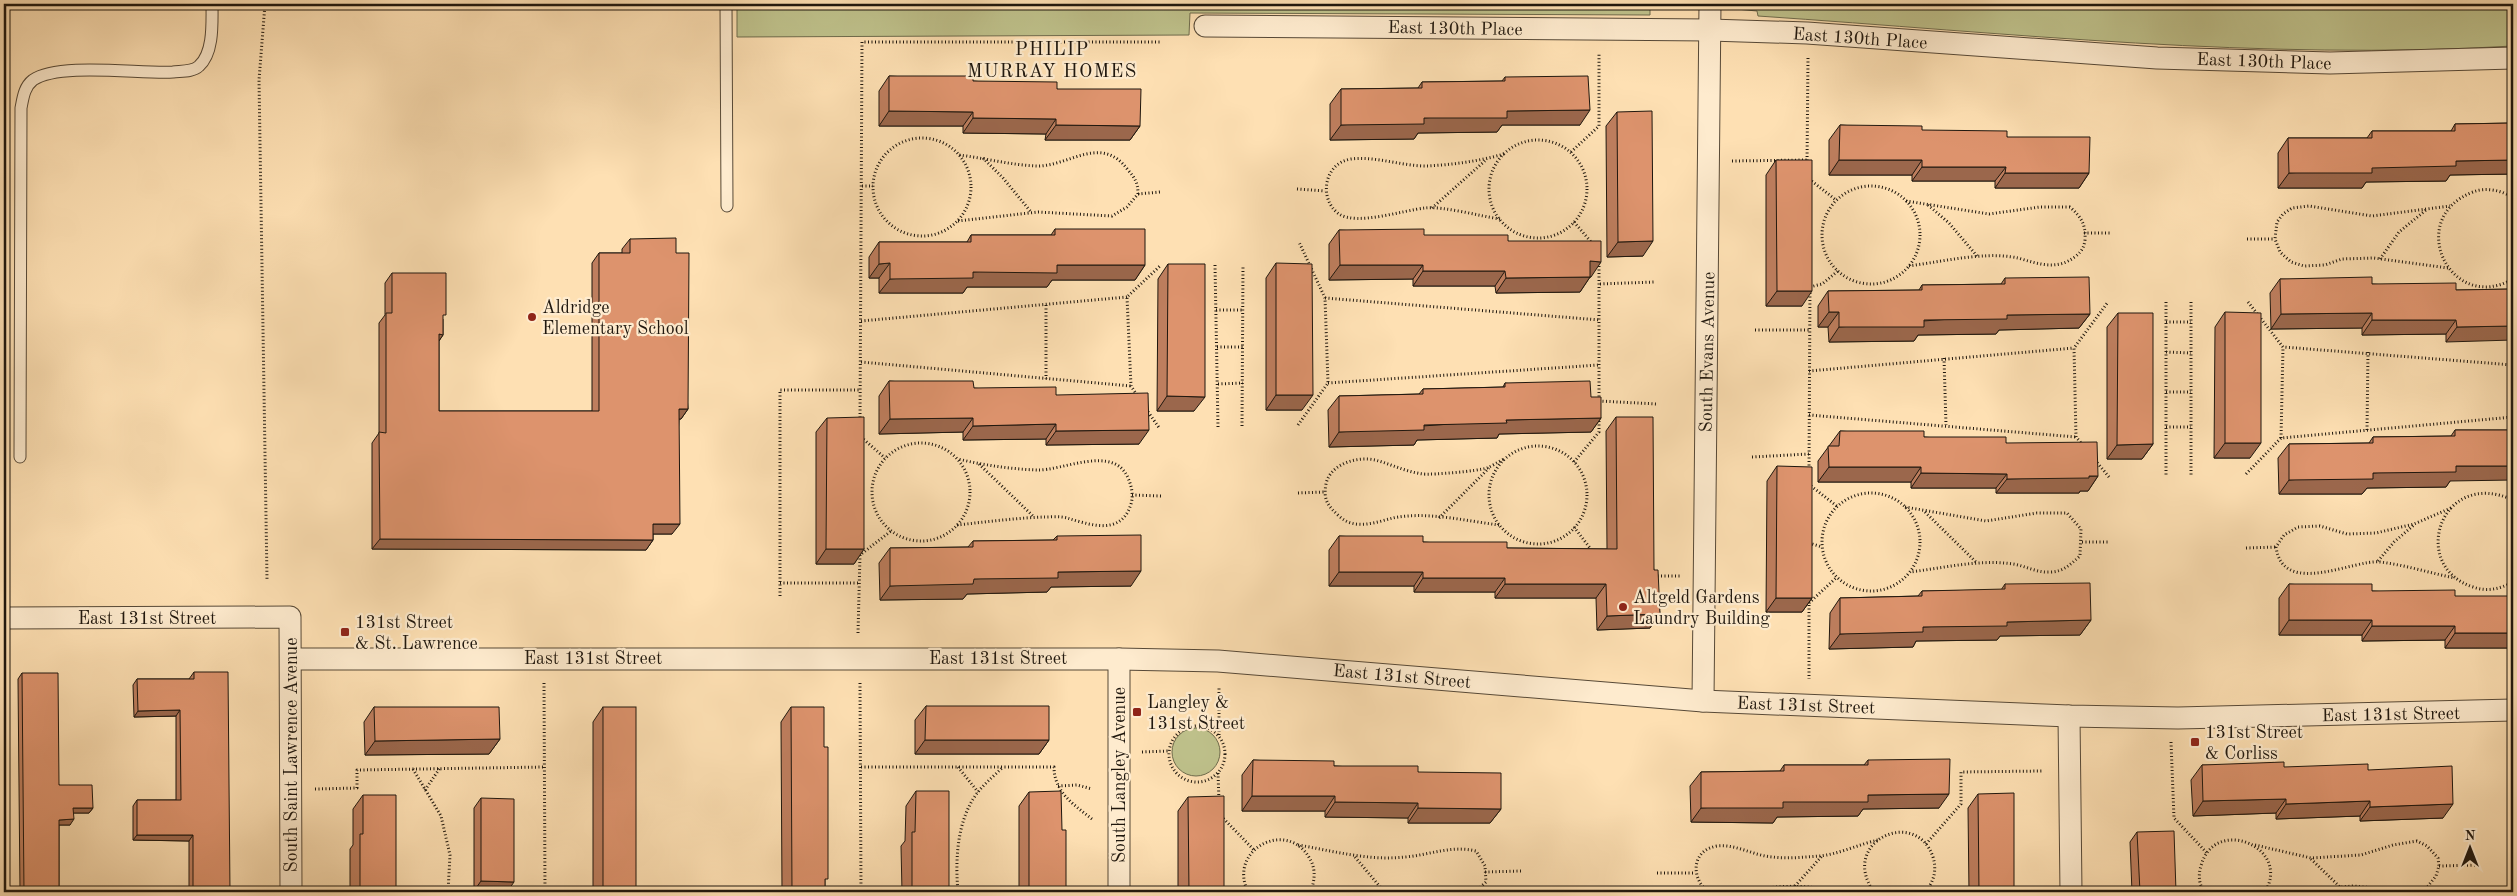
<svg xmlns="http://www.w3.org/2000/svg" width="2517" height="896" viewBox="0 0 2517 896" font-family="'Old Standard TT',serif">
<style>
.green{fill:#bfc28c;stroke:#6f6c4d}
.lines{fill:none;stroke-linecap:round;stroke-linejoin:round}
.service-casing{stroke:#574937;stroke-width:13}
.minor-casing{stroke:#574937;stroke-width:23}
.path{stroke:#1f170e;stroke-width:3;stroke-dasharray:1 2.5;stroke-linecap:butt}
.service{stroke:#feebce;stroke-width:11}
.minor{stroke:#feebce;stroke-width:21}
.wall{fill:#be7e5e;stroke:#1f170e}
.shaded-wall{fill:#9b674c;stroke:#1f170e}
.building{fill:#dd936d;stroke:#1f170e}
.poi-dot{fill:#8f2418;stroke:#feebce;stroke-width:2}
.labels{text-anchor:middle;stroke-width:4.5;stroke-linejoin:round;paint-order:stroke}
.street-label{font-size:18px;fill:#1f170e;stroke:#feebce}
.poi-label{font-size:18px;fill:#1f170e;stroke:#feebce;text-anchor:start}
.neighbourhood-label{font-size:19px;letter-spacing:1px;fill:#1f170e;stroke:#feebce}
</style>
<rect width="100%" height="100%" fill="#fee0b3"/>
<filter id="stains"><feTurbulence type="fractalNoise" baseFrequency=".004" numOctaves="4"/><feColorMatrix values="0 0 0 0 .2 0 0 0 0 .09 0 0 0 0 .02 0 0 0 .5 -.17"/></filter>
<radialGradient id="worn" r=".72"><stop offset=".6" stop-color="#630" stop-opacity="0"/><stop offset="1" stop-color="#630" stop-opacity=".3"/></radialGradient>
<!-- green -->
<g class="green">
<polygon points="737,4 1675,4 1670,8 1650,9 1650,15 1190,13 1189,35 737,37"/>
<path d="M 1733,4 L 2513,4 L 2513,46 C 2261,61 2010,33 1758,16 L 1757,11 L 1736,9 Z"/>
<circle cx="1196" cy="752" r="24"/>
</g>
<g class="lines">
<defs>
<g id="service">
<polyline points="726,4 727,206"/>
<path d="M 20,457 L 21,108 C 23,98 24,87 33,80 C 59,62 140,74 173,72 C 181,71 193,72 199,66 C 214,53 212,22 212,4"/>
</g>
<g id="minor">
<polyline points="1205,26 1710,30 1807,33 2157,58 2330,63 2513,58"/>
<polyline points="4,618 290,617 291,892"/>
<polyline points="291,659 1119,659 1218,661 1703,701 2069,716 2178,718 2513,710"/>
<polyline points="1703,701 1710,4"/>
<polyline points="2069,716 2071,892"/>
<polyline points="1119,892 1119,659"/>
</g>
</defs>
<!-- service casing -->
<use href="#service" class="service-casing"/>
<!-- minor casing -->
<use href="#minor" class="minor-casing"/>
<!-- path -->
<g class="path">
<polyline points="265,4 259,80 267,579"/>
<circle cx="922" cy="187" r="49"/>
<circle cx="1538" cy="189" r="49"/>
<polyline points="1571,152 1599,126 1599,53"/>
<polyline points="983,158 1003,178 1031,212"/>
<polyline points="1732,161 1807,160"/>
<polyline points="1807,164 1808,58"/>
<polyline points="1809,179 1836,200"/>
<polyline points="862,186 873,186"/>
<circle cx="1871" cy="235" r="49"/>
<polyline points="1297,189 1325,191"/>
<polyline points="1138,194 1160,192"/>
<path d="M 2513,198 C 2502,190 2485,187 2473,192 C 2404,218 2450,315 2513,279"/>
<path d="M 1906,201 L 1989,214 L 2040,207 L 2070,207 C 2081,217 2086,224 2085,240 C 2084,247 2082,251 2076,256 C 2057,271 2039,264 2018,258 C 2009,256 1994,255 1984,256 C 1959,257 1933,263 1908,266"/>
<polyline points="1928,205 1949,223 1977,256"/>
<polyline points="1432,208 1487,159"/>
<path d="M 1500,219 C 1479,216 1444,206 1425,208 C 1404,210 1357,226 1339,214 C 1318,199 1324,163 1351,159 C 1376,156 1401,166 1426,166 C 1451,165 1480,161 1504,154"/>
<path d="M 958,221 L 1038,212 L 1112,216 L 1127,207 L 1138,194 C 1138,183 1135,178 1128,170 C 1101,133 1069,167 1036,166 C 1011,165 984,158 959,155"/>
<polyline points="1574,222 1592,243"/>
<polyline points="2084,233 2110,233"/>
<polyline points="2247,239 2275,239"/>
<polyline points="2380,259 2399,232 2426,210"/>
<polyline points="1215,265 1218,427"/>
<polyline points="2448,268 2374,258 2342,259 2325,265 2304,266 2291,262 2280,252 2275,239 2277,222 2283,214 2292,208 2309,206 2372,216 2450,206"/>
<polyline points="1600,284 1654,282"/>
<polyline points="1325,298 1600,320"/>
<polyline points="2166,302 2166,475"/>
<polyline points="2191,302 2191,475"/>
<polyline points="2248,302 2283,347 2513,365"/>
<polyline points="1046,305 1046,379"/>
<polyline points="1216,310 1243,310"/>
<polyline points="861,321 1127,297"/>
<polyline points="2166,322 2191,322"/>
<polyline points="1755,330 1809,330"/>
<polyline points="1217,347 1243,347"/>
<polyline points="2166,352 2191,353"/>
<polyline points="1944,358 1946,425"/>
<polyline points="861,362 1131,386"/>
<polyline points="1809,371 2074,348"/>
<polyline points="1328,383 1599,365"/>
<polyline points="1218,384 1243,383"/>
<polyline points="2166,392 2191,392"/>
<polyline points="1137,395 1131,386 1127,297 1160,266"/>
<polyline points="1599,400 1599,262"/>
<polyline points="1599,401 1657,404"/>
<polyline points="1146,409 1160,429"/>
<polyline points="1809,415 2076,437"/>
<polyline points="860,421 862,42 1160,42"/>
<polyline points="1298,425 1328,383 1325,298 1299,242"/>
<polyline points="1242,426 1243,266"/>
<polyline points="2166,427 2191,427"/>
<polyline points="2367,430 2368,352"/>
<polyline points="861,437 885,458"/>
<polyline points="2281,438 2283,347"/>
<circle cx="921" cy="492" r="49"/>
<polyline points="2083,445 2076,437 2074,348 2108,302"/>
<circle cx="1538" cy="495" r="49"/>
<polyline points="1752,457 1809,454"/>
<polyline points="2095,460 2109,477"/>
<polyline points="1574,462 1599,432 1599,417"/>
<polyline points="979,464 1034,517"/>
<polyline points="1809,469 1810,287 1822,284 1838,271"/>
<polyline points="2246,474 2281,438 2513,417"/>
<polyline points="1811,486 1838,507"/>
<polyline points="1298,493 1324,492"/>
<circle cx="1871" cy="542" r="49"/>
<polyline points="1132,495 1161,496"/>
<path d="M 2513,500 C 2441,467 2408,566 2473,587 C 2487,592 2500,589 2513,582"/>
<path d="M 1905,507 L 1986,521 L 2037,513 L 2067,513 L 2081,529 L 2080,556 C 2071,564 2063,572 2050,572 C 2037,573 2026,566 2013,564 C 1979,559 1944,568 1910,572"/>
<path d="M 2451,508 L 2414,524 L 2376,533 L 2347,534 L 2320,526 L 2298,527 L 2284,535 L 2276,547 C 2283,598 2354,559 2380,562 C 2405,565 2430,573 2455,578"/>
<polyline points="1925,512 1977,563"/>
<polyline points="1439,518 1489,468"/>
<path d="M 957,525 C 986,522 1015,518 1044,517 C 1051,517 1060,516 1067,518 C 1088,524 1119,536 1130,507 C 1134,497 1132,487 1128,478 C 1114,444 1062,471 1037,470 C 1010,469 983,465 958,459"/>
<path d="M 1499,525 C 1466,521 1426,511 1393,518 C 1376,522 1355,531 1339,516 C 1328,506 1323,500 1326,484 C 1330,464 1357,456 1375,460 C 1391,464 1406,472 1423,474 C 1433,475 1478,471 1487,468 C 1492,466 1498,462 1504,459"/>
<polyline points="1574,527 1593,552"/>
<polyline points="2082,542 2109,542"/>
<polyline points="1809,543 1822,547"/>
<polyline points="2246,548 2276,547"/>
<polyline points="2378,561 2394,542 2414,525"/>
<polyline points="1654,576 1680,576"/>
<polyline points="780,583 859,583"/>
<polyline points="780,596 780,390 861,390"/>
<polyline points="1809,598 1809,679"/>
<polyline points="1809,603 1837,577"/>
<polyline points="858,633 860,555 891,531"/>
<polyline points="544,683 545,892"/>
<polyline points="860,683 861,892"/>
<circle cx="1197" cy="754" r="28"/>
<polyline points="1219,735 1219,686"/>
<polyline points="2171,742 2174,818 2207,853"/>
<polyline points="1142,752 1169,751"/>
<path d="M 861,767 L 1054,767 C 1054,792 1074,805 1092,819"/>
<polyline points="958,767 978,792"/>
<polyline points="413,769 441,816 450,855 448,892"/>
<polyline points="1218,773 1219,801"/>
<polyline points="1058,786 1077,785 1092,789"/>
<polyline points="315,789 357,788 357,770 545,767"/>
<polyline points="425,790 440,768"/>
<polyline points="1221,816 1254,850"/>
<polyline points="1926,844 1961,804 1961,772 2043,771"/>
<path d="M 1298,845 C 1334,851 1368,861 1405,857 C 1430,855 1451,845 1476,851 L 1485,866 L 1486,882 L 1475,892"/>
<polyline points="2255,845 2311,858 2361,855 2393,845 2417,841 2427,846 2438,858 2439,866 2436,876 2428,886 2416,892 2353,886 2318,889 2308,892"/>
<polyline points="1355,857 1381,888"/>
<polyline points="2311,859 2340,887"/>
<polyline points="2439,866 2478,865"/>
<polyline points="1485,872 1521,871"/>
<polyline points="1657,873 1695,873"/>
<polyline points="1795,886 1822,856"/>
<path d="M 958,892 C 955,859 957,819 978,792 C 985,783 995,775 1003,767"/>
<path d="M 1248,892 C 1227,849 1288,818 1310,859 C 1316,869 1315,882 1310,892"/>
<path d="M 1358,892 C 1381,886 1400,888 1423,892"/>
<path d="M 1708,892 C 1690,877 1692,850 1717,846 C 1737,844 1754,856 1773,857 C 1788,859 1804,857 1819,856 C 1836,855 1860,844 1878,840"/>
<path d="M 1745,892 C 1775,885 1807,884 1837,892"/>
<path d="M 1874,892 C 1838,842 1916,806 1933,857 C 1937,870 1934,882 1925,892"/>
<path d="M 2204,892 C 2199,884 2198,875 2201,866 C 2214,815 2292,847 2265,892"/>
</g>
<!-- service -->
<use href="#service" class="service"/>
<!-- minor -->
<use href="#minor" class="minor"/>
</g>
<!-- wall -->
<g class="wall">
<polygon points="889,76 973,81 1057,89 1140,126 1130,140 1045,140 1046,134 963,133 963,126 879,126 879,91"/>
<polygon points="1505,77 1580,125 1502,125 1497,132 1418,133 1414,139 1330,140 1330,104 1341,89 1418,88 1422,82 1502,81"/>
<polygon points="1617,112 1643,256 1607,257 1606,126"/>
<polygon points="2513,123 2513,174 2450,175 2446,181 2366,182 2362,188 2278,188 2278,153 2288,138 2367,138 2372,131 2451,131 2455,124"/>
<polygon points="1840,125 2007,137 2089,173 2079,188 1995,188 1995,181 1912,181 1912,175 1829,175 1829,140"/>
<polygon points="1776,160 1802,306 1766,306 1766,175"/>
<polygon points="1055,229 1145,265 1135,280 1052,280 1047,287 967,287 963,293 879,293 879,278 869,278 869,257 879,242 967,242 971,235 1051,235"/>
<polygon points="1339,230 1508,241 1591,277 1590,277 1580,292 1496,293 1495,286 1413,286 1413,279 1329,280 1329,244"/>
<polygon points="630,239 676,253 688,409 681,419 679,419 672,534 653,534 653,540 646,550 372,549 372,443 379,433 379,323 385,315 385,283 392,273 443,319 443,335 439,341 439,411 592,411 592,263 599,253 622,253 622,249"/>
<polygon points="1276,263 1302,410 1266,410 1266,278"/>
<polygon points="1168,264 1194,411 1157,411 1158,279"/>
<polygon points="2005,278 2090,314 2079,328 1999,330 1996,334 1918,335 1914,341 1829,342 1828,327 1818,327 1818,306 1828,291 1919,290 1922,285 2001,284"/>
<polygon points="2280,279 2372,284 2456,290 2513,289 2446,342 2446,334 2362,335 2362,328 2271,329 2270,293"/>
<polygon points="2225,312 2250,458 2214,458 2215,327"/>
<polygon points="2118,313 2153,444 2142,459 2107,459 2107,327"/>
<polygon points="889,381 1056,395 1139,444 1046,445 1046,439 963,440 963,432 879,434 879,396"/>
<polygon points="1505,383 1591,397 1601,418 1591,432 1499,434 1497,438 1417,440 1414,445 1329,447 1328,410 1339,396 1419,394 1423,389 1503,387"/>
<polygon points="1616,417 1654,570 1660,614 1650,628 1597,630 1596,598 1495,598 1495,592 1414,592 1414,586 1329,586 1329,550 1339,536 1507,548 1607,549 1606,431"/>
<polygon points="827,418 864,549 854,564 816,564 816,432"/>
<polygon points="2455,430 2513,430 2450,481 2446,487 2367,488 2362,494 2279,494 2278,458 2289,444 2369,443 2373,437 2451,436"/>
<polygon points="1840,431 2006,443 2098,476 2088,491 2080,491 2079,493 1996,493 1996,488 1911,488 1911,482 1818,482 1818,461"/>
<polygon points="1777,466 1812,598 1802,612 1766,612 1767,481"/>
<polygon points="1057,536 1131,586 1051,587 1047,592 967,594 963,599 880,600 879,563 890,548 968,547 973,541 1053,540"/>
<polygon points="2005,584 2091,620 2080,635 2000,636 1997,640 1916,641 1913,647 1829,649 1830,613 1840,598 1918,596 1922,591 2001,590"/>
<polygon points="2289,584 2372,591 2455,596 2513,648 2445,648 2445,640 2362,641 2362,635 2279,635 2279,598"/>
<polygon points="194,672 230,892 189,892 189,841 133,840 133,806 137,800 176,800 176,716 134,717 133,685 137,679 189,679"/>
<polygon points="22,673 59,785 93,808 89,813 73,813 70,825 59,825 59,892 20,892 18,679"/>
<polygon points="926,706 1049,740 1039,754 915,754 915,720"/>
<polygon points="374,707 500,739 489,754 365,755 364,722"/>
<polygon points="603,707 636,892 593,892 593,722"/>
<polygon points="791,707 824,747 825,892 782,892 781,722"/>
<polygon points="1253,760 1418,772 1501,809 1490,823 1408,823 1408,818 1325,817 1325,811 1242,811 1242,775"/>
<polygon points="1868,760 1939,808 1863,809 1858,816 1777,817 1773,823 1691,822 1690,786 1701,772 1780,771 1784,765 1864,765"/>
<polygon points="2202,765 2368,770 2443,818 2360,821 2360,816 2276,819 2276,813 2193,816 2191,780"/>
<polygon points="916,791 949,892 902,892 901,846 905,841 906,806"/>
<polygon points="1029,792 1062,830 1066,892 1019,892 1019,806"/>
<polygon points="1978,794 2014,892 1969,892 1968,808"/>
<polygon points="363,795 396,892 350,892 350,849 353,845 353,809"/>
<polygon points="1188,797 1224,892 1178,892 1178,811"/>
<polygon points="481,798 507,892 474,891 474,808"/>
<polygon points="2137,832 2176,892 2132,892 2130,842"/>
</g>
<!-- shaded-wall -->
<g class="shaded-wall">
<polygon points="1590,110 1580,125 1502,125 1497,132 1418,133 1414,139 1330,140 1341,125 1507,111"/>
<polygon points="889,111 973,112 963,126 879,126"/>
<polygon points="973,118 1056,119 1046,134 963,133"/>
<polygon points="1056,125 1140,126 1130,140 1045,140"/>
<polygon points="1839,160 1922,160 1912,175 1829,175"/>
<polygon points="2513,160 2513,174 2450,175 2446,181 2366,182 2362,188 2278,188 2289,173 2456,161"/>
<polygon points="1922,167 2006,167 1995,181 1912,181"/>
<polygon points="2005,173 2089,173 2079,188 1995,188"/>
<polygon points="1653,241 1643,256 1607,257 1618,242"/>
<polygon points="1590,261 1601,262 1591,277 1580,276"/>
<polygon points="890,263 879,278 869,278 879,264"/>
<polygon points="1057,265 1145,265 1135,280 1052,280 1047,287 967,287 963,293 879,293 890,279"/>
<polygon points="1340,265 1423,265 1413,279 1329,280"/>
<polygon points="1423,271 1505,271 1495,286 1413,286"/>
<polygon points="1590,277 1580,292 1496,293 1506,278"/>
<polygon points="1777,291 1812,291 1802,306 1766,306"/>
<polygon points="1829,312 1839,312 1828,327 1818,327"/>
<polygon points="2372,313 2362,328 2271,329 2281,314"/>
<polygon points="2090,314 2079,328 1999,330 1996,334 1918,335 1914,341 1829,342 1839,327 2007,315"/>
<polygon points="2372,320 2456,320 2446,334 2362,335"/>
<polygon points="2513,326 2513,340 2446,342 2457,327"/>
<polygon points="439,334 443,335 436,345"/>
<polygon points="4,377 9,377 4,385"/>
<polygon points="1276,395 1313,395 1302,410 1266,410"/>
<polygon points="1167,396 1205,397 1194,411 1157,411"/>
<polygon points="679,409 688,409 681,419 672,419"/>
<polygon points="973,418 963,432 879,434 890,419"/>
<polygon points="1601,418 1591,432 1499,434 1497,438 1417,440 1414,445 1329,447 1339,432 1506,420"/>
<polygon points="1056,424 1046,439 963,440 973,426"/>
<polygon points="1149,430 1139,444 1046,445 1056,431"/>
<polygon points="2225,443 2261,443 2250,458 2214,458"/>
<polygon points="2153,444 2142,459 2107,459 2117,445"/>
<polygon points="2456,466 2513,466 2513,480 2450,481 2446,487 2367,488 2362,494 2279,494 2289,480"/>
<polygon points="1829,467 1921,467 1911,482 1818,482"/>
<polygon points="1921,473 2007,474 1996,488 1911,488"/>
<polygon points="2098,476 2088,491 2080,491 2079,493 1996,493 2007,479"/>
<polygon points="653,524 680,524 672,534 646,534"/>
<polygon points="380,539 653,540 646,550 372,549"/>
<polygon points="826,549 864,549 854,564 816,564"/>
<polygon points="1141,571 1131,586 1051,587 1047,592 967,594 963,599 880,600 890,586 1058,572"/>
<polygon points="1339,572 1423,572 1414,586 1329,586"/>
<polygon points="1423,578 1505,578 1495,592 1414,592"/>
<polygon points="1505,584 1606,584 1596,598 1495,598"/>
<polygon points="1776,598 1812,598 1802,612 1766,612"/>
<polygon points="1660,614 1650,628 1597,630 1607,616"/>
<polygon points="2091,620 2080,635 2000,636 1997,640 1916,641 1913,647 1829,649 1840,634 1923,627 2007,622"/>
<polygon points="2289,620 2372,620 2362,635 2279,635"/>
<polygon points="2372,626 2455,626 2445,640 2362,641"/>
<polygon points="2455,633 2513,633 2513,648 2445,648"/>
<polygon points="180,710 176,716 134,717 138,711"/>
<polygon points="500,739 489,754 365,755 375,741"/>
<polygon points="925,740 1049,740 1039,754 915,754"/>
<polygon points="1949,794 1939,808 1863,809 1858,816 1777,817 1773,823 1691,822 1701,808 1868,795"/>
<polygon points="1252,796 1335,796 1325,811 1242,811"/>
<polygon points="2286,799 2276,813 2193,816 2203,801"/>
<polygon points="2370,801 2360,816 2276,819 2286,804"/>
<polygon points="1335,802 1418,803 1408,818 1325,817"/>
<polygon points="2453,804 2443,818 2360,821 2370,807"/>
<polygon points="73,808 93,808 89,813 69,813"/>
<polygon points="1418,808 1501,809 1490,823 1408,823"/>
<polygon points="74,819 70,825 55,825 59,820"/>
<polygon points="137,835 193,835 189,841 133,840"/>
<polygon points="481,881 514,882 507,892 474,891"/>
</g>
<!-- building -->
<g class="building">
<polygon points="889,76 973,76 973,81 1057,82 1057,89 1141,89 1140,126 1056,125 1056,119 973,118 973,112 889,111"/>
<polygon points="1588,76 1590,110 1507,111 1507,118 1424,118 1424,124 1341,125 1341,89 1422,88 1422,82 1505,81 1505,77"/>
<polygon points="1652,111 1653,241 1618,242 1617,112"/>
<polygon points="2513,123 2513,160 2456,161 2456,166 2372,168 2372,173 2289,173 2288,138 2372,138 2372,131 2455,131 2455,124"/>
<polygon points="1840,125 1922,126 1922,130 2007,131 2007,137 2090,137 2089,173 2005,173 2006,167 1922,167 1922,160 1839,160"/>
<polygon points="1776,160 1812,160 1812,291 1777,291"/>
<polygon points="1055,229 1145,229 1145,265 1057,265 1057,273 973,272 973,278 890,279 890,263 879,264 879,242 971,242 971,235 1055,235"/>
<polygon points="1424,229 1424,235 1508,235 1508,241 1601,241 1601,262 1590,261 1590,277 1506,278 1505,271 1423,271 1423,265 1340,265 1339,230"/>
<polygon points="676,238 676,253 689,253 688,409 679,409 680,524 653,524 653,540 380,539 379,432 386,433 386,313 392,313 392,273 446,273 446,315 443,315 443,335 439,334 439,411 599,411 599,253 630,253 630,239"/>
<rect x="4" y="263" width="5" height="114"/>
<polygon points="1276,263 1312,264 1313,395 1276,395"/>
<polygon points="1168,264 1205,264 1205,397 1167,396"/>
<polygon points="2089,277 2090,314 2007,315 2007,319 1924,320 1924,327 1839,327 1839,312 1829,312 1828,291 1922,290 1922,285 2005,284 2005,278"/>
<polygon points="2372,277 2372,284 2456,283 2456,290 2513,289 2513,326 2457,327 2456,320 2372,320 2372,313 2281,314 2280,279"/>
<polygon points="2225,312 2261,313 2261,443 2225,443"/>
<polygon points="2118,313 2153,313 2153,444 2117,445"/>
<polygon points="889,381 973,381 974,388 1056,387 1056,395 1148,393 1149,430 1056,431 1056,424 973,426 973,418 890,419"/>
<polygon points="1590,381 1591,397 1601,397 1601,418 1506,420 1507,423 1424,425 1424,430 1339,432 1339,396 1423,394 1423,389 1505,387 1505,383"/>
<polygon points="864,417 864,549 826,549 827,418"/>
<polygon points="1616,417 1653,417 1654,570 1658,570 1660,614 1607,616 1606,584 1505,584 1505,578 1423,578 1423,572 1339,572 1339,536 1423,536 1423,542 1507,542 1507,548 1617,549"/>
<polygon points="2455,430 2513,430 2513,466 2456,466 2456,472 2373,473 2373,479 2289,480 2289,444 2373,443 2373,437 2455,436"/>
<polygon points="1840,431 1924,431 1924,437 2006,437 2006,443 2097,442 2098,476 2089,476 2089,478 2007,479 2007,474 1921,473 1921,467 1829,467 1828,446 1839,446"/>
<polygon points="1777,466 1812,467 1812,598 1776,598"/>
<polygon points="1141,535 1141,571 1058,572 1058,578 974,579 973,584 890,586 890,548 973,547 973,541 1057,540 1057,536"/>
<polygon points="2090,583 2091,620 2007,622 2007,626 1923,627 1923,632 1840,634 1840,598 1922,596 1922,591 2005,589 2005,584"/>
<polygon points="2289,584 2372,584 2372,591 2455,590 2455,596 2513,596 2513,633 2455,633 2455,626 2372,626 2372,620 2289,620"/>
<polygon points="194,672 228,672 230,892 193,892 193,835 137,835 137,800 181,800 180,710 138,711 137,679 194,679"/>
<polygon points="22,673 58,673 59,785 92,785 93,808 73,808 74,819 59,820 59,892 24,892"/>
<polygon points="926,706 1049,706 1049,740 925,740"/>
<polygon points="374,707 499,707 500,739 375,741"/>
<rect x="603" y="707" width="33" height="185"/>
<polygon points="791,707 824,707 824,747 828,747 828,879 825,879 825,892 792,892"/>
<polygon points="1950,759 1949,794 1868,795 1868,802 1783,802 1783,808 1701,808 1701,772 1784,771 1784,765 1868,765 1868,760"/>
<polygon points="1253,760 1334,761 1334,766 1418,766 1418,772 1501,773 1501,809 1418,808 1418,803 1335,802 1335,796 1252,796"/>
<polygon points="2284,762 2284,767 2368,764 2368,770 2452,766 2453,804 2370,807 2370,801 2286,804 2286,799 2203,801 2202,765"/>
<polygon points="916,791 949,791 949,892 912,892 912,832 915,832"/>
<polygon points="1061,791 1062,830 1066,830 1066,892 1029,892 1029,792"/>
<polygon points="2014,793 2014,892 1979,892 1978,794"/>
<polygon points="363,795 396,795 396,892 360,892 360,834 363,834"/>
<polygon points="1224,796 1224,892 1189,892 1188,797"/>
<polygon points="481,798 514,799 514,882 481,881"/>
<polygon points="2174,831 2176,892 2140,892 2137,832"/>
</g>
<!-- markers -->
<g class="poi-dot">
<circle cx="532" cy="317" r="5"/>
<circle cx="1623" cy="607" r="5"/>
<rect x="340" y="627" width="10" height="10" rx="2.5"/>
<rect x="1132" y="707" width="10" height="10" rx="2.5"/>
<rect x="2190" y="737" width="10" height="10" rx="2.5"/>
</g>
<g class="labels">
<!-- street labels -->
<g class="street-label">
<text transform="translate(1455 28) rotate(1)" y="6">East 130th Place</text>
<text transform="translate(1860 38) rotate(4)" y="6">East 130th Place</text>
<text transform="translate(2264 61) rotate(2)" y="6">East 130th Place</text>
<text transform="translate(1707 352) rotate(-89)" y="6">South Evans Avenue</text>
<text x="147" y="624">East 131st Street</text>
<text x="593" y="664">East 131st Street</text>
<text x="998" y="664">East 131st Street</text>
<text transform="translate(1402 676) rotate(5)" y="6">East 131st Street</text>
<text transform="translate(1806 705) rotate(2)" y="6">East 131st Street</text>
<text transform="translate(2391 714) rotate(-1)" y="6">East 131st Street</text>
<text transform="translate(291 755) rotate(-90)" y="6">South Saint Lawrence Avenue</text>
<text transform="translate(1119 775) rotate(-90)" y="6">South Langley Avenue</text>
</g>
<!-- poi labels -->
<g class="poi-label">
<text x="542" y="313">Aldridge<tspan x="542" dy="21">Elementary School</tspan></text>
<text x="1633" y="603">Altgeld Gardens<tspan x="1633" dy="21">Laundry Building</tspan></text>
<text x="355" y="628">131st Street<tspan x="355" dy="21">&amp; St. Lawrence</tspan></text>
<text x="1147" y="708">Langley &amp;<tspan x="1147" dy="21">131st Street</tspan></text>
<text x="2205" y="738">131st Street<tspan x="2205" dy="21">&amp; Corliss</tspan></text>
</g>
<!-- neighbourhood labels -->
<g class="neighbourhood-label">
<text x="1052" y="55">PHILIP<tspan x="1052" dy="22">MURRAY HOMES</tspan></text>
</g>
</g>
<!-- margin -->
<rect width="2517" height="896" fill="none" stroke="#fee0b3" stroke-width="20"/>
<rect x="5" y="5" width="2507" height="886" fill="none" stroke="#1f170e" stroke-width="2.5"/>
<rect x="10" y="10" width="2497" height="876" fill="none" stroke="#1f170e"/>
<!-- north arrow -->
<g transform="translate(2470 848)" stroke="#feebce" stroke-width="4" paint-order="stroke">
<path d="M0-4L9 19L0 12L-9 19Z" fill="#1f170e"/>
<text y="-8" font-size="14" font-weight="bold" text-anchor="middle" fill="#1f170e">N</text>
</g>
<rect width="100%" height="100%" filter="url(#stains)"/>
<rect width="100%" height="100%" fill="url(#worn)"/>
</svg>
